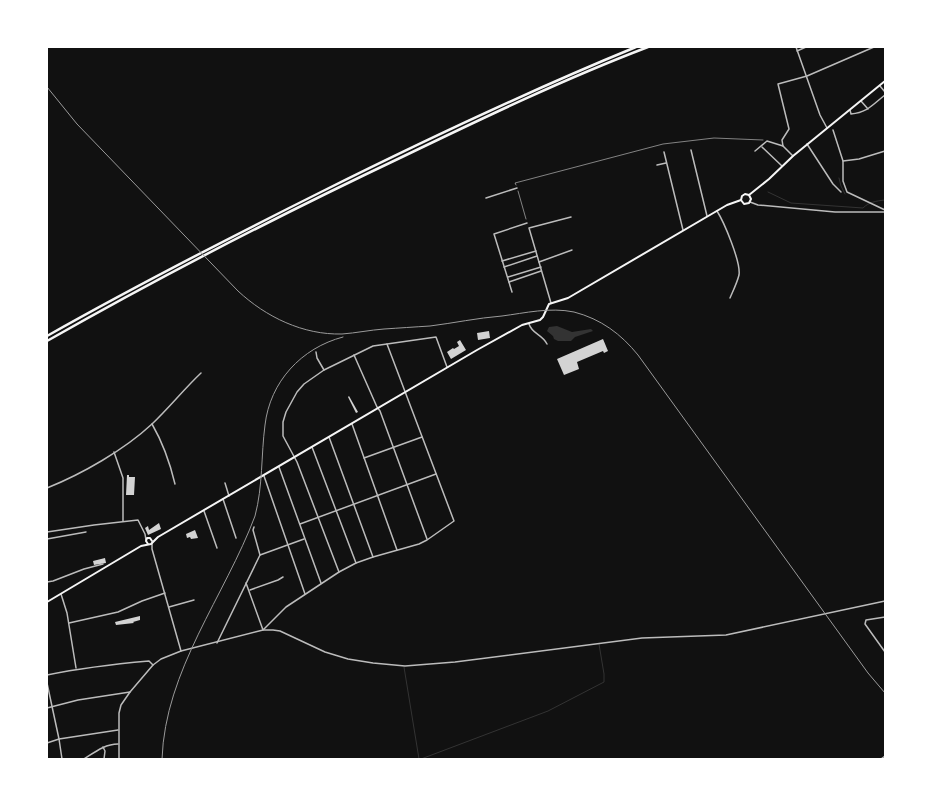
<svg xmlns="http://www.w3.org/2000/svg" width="932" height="806" viewBox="0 0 932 806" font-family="'Exo 2',sans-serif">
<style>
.water{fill:#333}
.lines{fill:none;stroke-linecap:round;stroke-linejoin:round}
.stream{stroke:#333;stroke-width:1}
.building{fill:#d3d3d3}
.path{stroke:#f5f5f5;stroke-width:0.5}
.minor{stroke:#bcbcbc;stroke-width:1.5}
.tertiary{stroke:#bcbcbc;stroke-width:1.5}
.secondary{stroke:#f5f5f5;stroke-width:2}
.motorway{stroke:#f5f5f5;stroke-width:2.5}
.rail{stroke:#9a9a9a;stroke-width:1}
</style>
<rect width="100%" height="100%" fill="#111"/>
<!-- water -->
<polygon class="water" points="557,326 572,332 591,329 593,331 575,337 571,341 558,341 554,339 553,336 547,331 549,327"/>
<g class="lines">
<!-- stream -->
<g class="stream">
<polyline points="839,178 841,186 845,194"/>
<path d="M 768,192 L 791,203 L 863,208 C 869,202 876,201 885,200"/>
<polyline points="404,667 419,759"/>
<polyline points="421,759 548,711 604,682 604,674 599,644"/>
</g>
</g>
<!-- building -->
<g class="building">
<polygon points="489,331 490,338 478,340 477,333"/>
<polygon points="603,339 608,351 604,353 603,351 577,362 579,369 564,375 557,359"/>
<polygon points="460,340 466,350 451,359 447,352 453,348 454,349 459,346 457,342"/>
<polygon points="349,396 358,412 356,413 348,397"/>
<polygon points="127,475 129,475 129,477 135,477 134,495 126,495"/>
<polygon points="159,523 161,529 148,535 145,528 148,526 149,530"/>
<polygon points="195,530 198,538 191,539 190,537 187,538 186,534"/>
<polygon points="105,558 106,563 94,565 93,561"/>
<polygon points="140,616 140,620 133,622 134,623 116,625 115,622"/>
</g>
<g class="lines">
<!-- path -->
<g class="path">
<polyline points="516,185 515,183 663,144 714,138 763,140"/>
<polyline points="518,191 526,219"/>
</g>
<!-- minor -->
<g class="minor">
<polyline points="796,47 820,115 827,128"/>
<polyline points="797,51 806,47"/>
<polyline points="880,86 885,92"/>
<polyline points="861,101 868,109"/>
<path d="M 850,110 L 851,114 C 868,112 872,105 885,95"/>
<polyline points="833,130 843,161 843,181 847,192 885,210"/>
<polyline points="807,144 833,184 841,192"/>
<polyline points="783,146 782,140 789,129 778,84 807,76 874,47"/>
<polyline points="762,147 782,166"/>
<polyline points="691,150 707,216"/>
<polyline points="755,151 767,141 783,146 793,156"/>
<polyline points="664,152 683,230"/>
<polyline points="843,161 859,159 885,151"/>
<polyline points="657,165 666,163"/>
<polyline points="486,198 517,188"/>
<path d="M 717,211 C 724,222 741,262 739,275 C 737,283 733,291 730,298"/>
<polyline points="502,261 536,251"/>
<polyline points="539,262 572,250"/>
<polyline points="504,267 537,256"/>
<polyline points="508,277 541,267"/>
<polyline points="509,282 541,271"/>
<polyline points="512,292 494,234 527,223"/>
<polyline points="551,303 529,228 571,217"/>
<path d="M 529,324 C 532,334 542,334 547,344"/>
<polyline points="316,352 317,358 324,370"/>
<polyline points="354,355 377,407 380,411 427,539"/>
<path d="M 152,424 C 163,443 170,463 175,484"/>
<polyline points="352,424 397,550"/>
<polyline points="329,437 373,557"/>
<polyline points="312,447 356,563"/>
<polyline points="114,452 123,478 123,521"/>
<polyline points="364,458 422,437"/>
<polyline points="279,467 321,583"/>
<polyline points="264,476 305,594"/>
<polyline points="225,483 229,496"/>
<path d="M 47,488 C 82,474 124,450 152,424 C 169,408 184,389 201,373"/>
<polyline points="223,499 236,538"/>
<polyline points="204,511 217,548"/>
<polyline points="300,524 436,474"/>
<polyline points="254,527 253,530 260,555"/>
<polyline points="47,539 86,532"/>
<polyline points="339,572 297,462 283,436 283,422 286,412 297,392 304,384 324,370 373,346 436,337 447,367"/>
<polyline points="47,582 53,581 84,569 103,564"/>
<polyline points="246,583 263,630 286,607 339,572 356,563 373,557 419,544 427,540 454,521 387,344"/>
<polyline points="250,590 278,580 283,577"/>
<polyline points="61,594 67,613 76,668"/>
<polyline points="169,607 194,600"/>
<polyline points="885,617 866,620 865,624 885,652"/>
<polyline points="69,623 118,612 142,601 165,593"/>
<polyline points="217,643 260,555 304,539"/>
<path d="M 47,675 C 81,668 115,664 149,661 L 153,665"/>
<polyline points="47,683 59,739 62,759"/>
<polyline points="47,708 78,700 130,692"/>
<polyline points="47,743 59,739 118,730"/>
<polyline points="103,747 105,751 104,759"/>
<path d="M 84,759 C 95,752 105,744 118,744"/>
<polyline points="881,759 885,756"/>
</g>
<!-- tertiary -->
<g class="tertiary">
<polyline points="750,202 758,205 835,212 885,212"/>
<polyline points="47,532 94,525 138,520 145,534 146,540"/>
<polyline points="152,543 152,549 181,651"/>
<polyline points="119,759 119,713 121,705 130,692 153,665 161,659 181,651 263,630 273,630 280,631 325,652 348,659 373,663 405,666 455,662 642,638 726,635 885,601"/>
</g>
<!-- secondary -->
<g class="secondary">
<polyline points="741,200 742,196 745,194 749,195 769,179 793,156 885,81"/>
<polyline points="148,544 146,541 147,538 150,538 152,541"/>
<polyline points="47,602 141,546 151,544 158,537 477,350 522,325 540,320 543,317 549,304 568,298 727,205 741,200 744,204 749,203 751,199 749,195"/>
</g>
<!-- motorway -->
<g class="motorway">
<path d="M 47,336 C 137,285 229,238 321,192 C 425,140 529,91 636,47"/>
<path d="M 47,341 C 163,275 282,214 402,157 C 483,118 564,79 648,47"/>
</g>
<!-- rail -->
<g class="rail">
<path d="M 47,87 L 77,124 L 238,291 C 266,317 303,335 342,334 C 356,333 370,330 384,329 C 399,328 414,327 430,326 C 454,323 477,318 502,316 C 525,313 550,307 574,312 C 601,319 621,334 638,355 L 868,673 L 885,693"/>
<path d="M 162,759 C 165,670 225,596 255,516 C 263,486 261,455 265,425 C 270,382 301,348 343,337"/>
</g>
</g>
<!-- border -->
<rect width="932" height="806" fill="none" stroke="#ffffff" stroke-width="96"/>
</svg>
